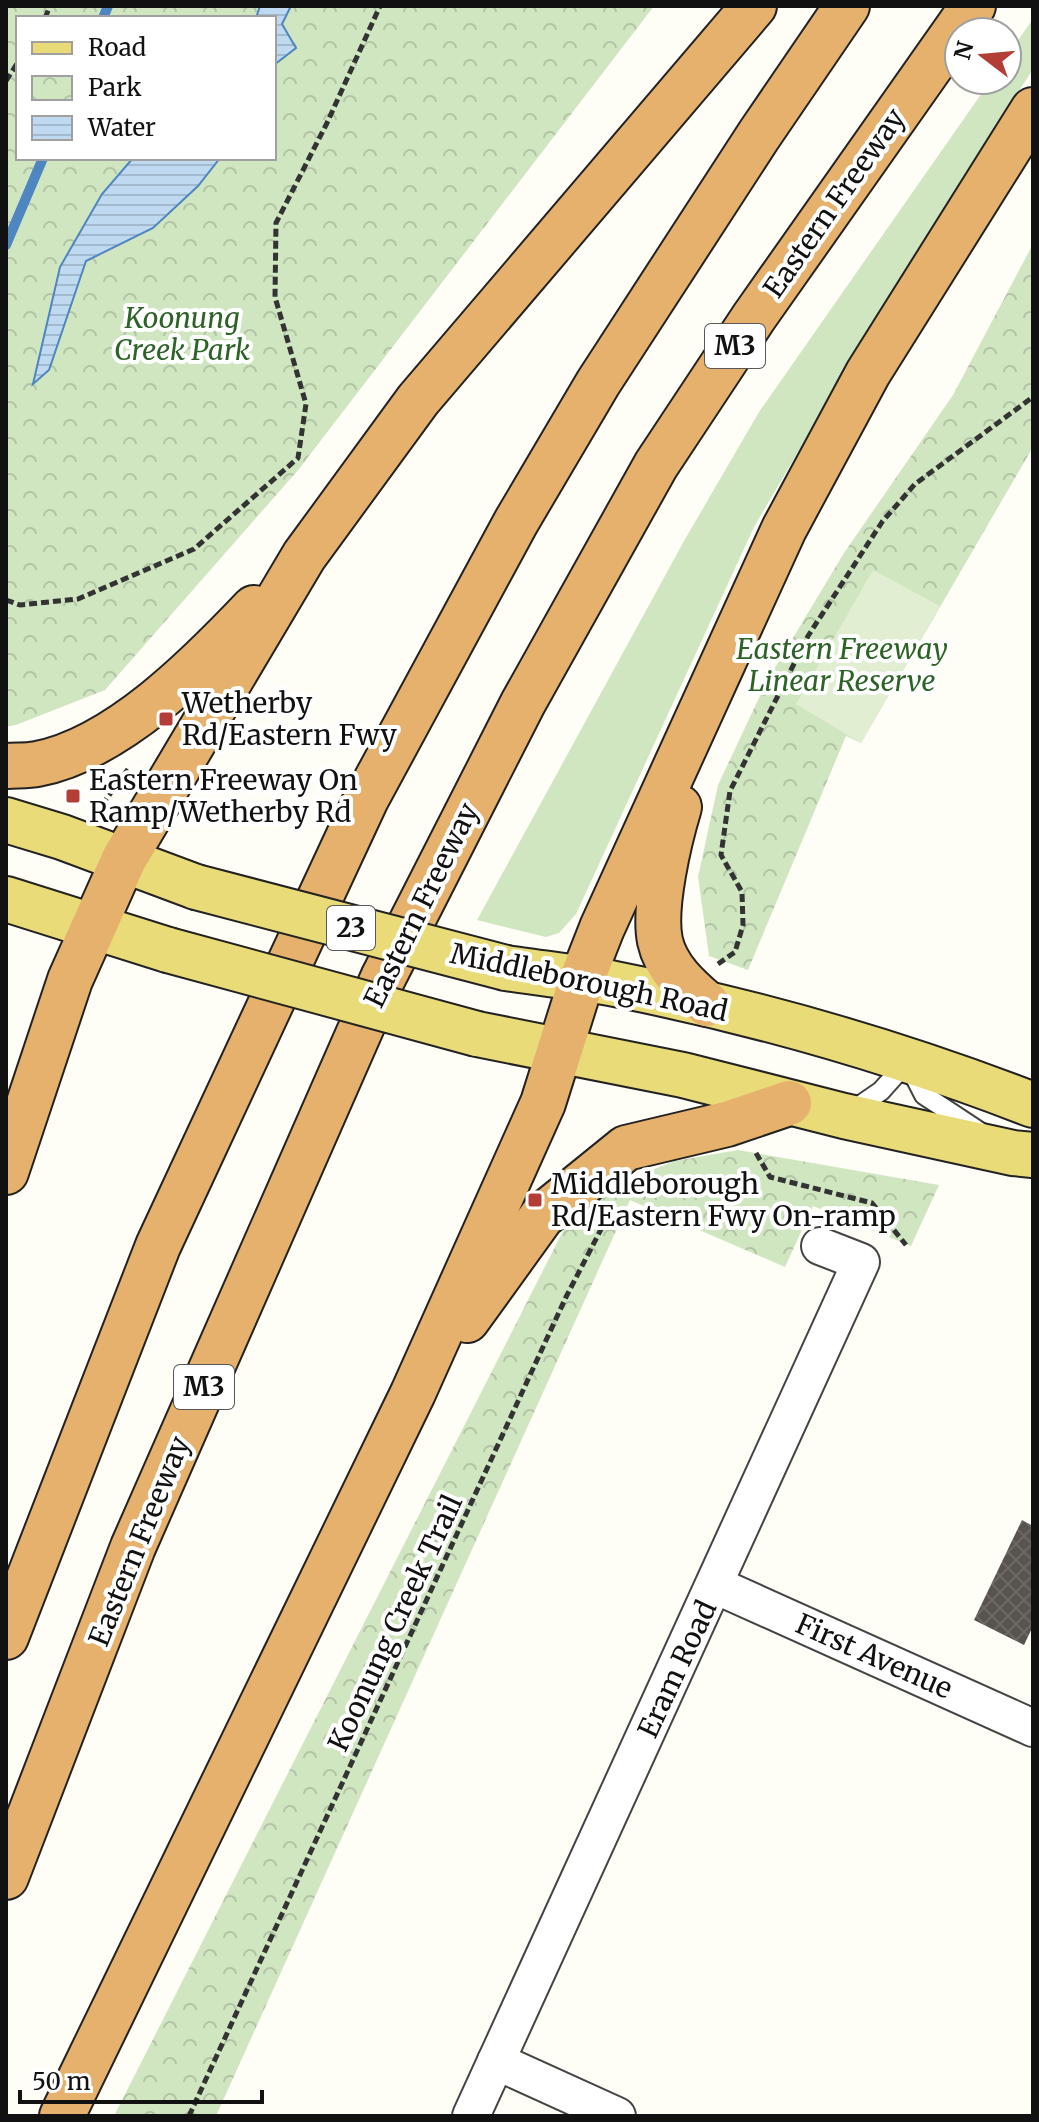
<svg xmlns="http://www.w3.org/2000/svg" width="1039" height="2122" viewBox="0 0 1039 2122" font-family="Merriweather,serif">
<style>
.grass{fill:#d0e6c1}
.park{fill:url(#park-crowns);fill-rule:evenodd}
.pitch{fill:#e1eed2}
.water{fill:url(#water-rules);stroke:#4d86c0;stroke-width:2}
.lines{fill:none;stroke-linecap:round;stroke-linejoin:round}
.stream{stroke:#4d86c0;stroke-width:10}
.building{fill:url(#building-cross-hatch)}
.service-casing{stroke:#444;stroke-width:22}
.minor-casing{stroke:#444;stroke-width:40}
.primary-casing{stroke:#222;stroke-width:48}
.motorway-casing{stroke:#222;stroke-width:48}
.path{stroke:#333;stroke-width:5;stroke-dasharray:8 4;stroke-linecap:butt}
.service{stroke:#fff;stroke-width:18}
.minor{stroke:#fff;stroke-width:36}
.primary{stroke:#eadb79;stroke-width:44}
.motorway{stroke:#e5b16c;stroke-width:44}
.primary-bridge-casing{stroke:#222;stroke-width:48;stroke-linecap:butt}
.primary-bridge{stroke:#eadb79;stroke-width:44}
.poi-dot{fill:#b33e36;stroke:#fff;stroke-width:3}
.labels{text-anchor:middle;stroke-width:8;stroke-linejoin:round;paint-order:stroke}
.shield{fill:#fff;stroke:#585858;stroke-width:2}
.shield-label{font-size:26px;font-weight:bold;fill:#111}
.street-label{font-size:28px;fill:#111;stroke:#fff}
.park-label{font-size:28px;font-style:italic;fill:#2d6327;stroke:#fff}
.poi-label{font-size:28px;fill:#111;stroke:#fff;text-anchor:start}
</style>
<defs>
<pattern id="park-crowns" width="20" height="18" patternUnits="userSpaceOnUse" patternTransform="scale(2)"><rect width="20" height="18" fill="#d0e6c1"/><path d="M2 6a3 3 0 1 1 6 0M12 15a3 3 0 1 1 6 0" fill="none" stroke="#b2c4a5"/></pattern>
<pattern id="water-rules" width="6" height="5" patternUnits="userSpaceOnUse" patternTransform="scale(2)"><rect width="6" height="5" fill="#bfd9f1"/><path d="M0 2.5h6" fill="none" stroke="#a3b9ce"/></pattern>
<pattern id="building-cross-hatch" width="8" height="8" patternUnits="userSpaceOnUse" patternTransform="scale(2)"><rect width="8" height="8" fill="#58534e"/><path d="M0 0l8 8M0 8l8-8" fill="none" stroke="#6b6763"/></pattern>
</defs>
<rect width="100%" height="100%" fill="#fefdf6"/>
<!-- grass -->
<polygon class="grass" points="1033,19 1033,69 900,278 754,527 576,914 559,933 546,937 477,920 684,541 759,412 991,80 1007,80 1007,56"/>
<!-- park -->
<g class="park">
<path d="M 6,6 L 654,6 L 299,469 L 105,690 L 16,725 L 6,726 ZM 18,18 L 274,18 L 274,158 L 18,158 Z"/>
<polygon points="1033,244 1033,447 861,743 846,736 748,970 709,956 698,877 718,785 767,681 844,553 953,395"/>
<polygon points="738,1150 939,1185 911,1246 813,1206 785,1267 630,1200 216,2116 114,2116 563,1231 618,1183 675,1161"/>
</g>
<!-- pitch -->
<polygon class="pitch" points="873,570 940,606 861,743 796,704"/>
<!-- water -->
<g class="water">
<polygon points="260,6 291,6 282,24 296,48 274,65 274,18 256,18"/>
<polygon points="133,158 220,158 198,186 153,228 86,261 49,370 33,384 60,267 102,194"/>
</g>
<g class="lines">
<!-- stream -->
<g class="stream">
<polyline points="103,18 108,6"/>
<polyline points="6,245 43,158"/>
</g>
</g>
<!-- building -->
<polygon class="building" points="1022,1520 1033,1526 1033,1626 1024,1645 974,1620"/>
<g class="lines">
<defs>
<polyline id="service" points="849,1113 881,1091 907,1062 924,1095 980,1132"/>
<g id="minor">
<polyline points="715,1585 1033,1728"/>
<polyline points="496,2061 617,2116"/>
<polyline points="471,2116 861,1262 820,1246"/>
</g>
<g id="primary">
<polyline points="6,820 62,837 196,887"/>
<polyline points="6,899 168,950"/>
<path d="M 506,968 C 543,974 580,977 615,984 C 757,1012 899,1053 1033,1105"/>
<polyline points="477,1034 683,1075 844,1116 1013,1153 1033,1155"/>
</g>
<g id="motorway">
<path d="M 6,766 C 16,765 27,766 37,764 C 117,749 199,666 254,608"/>
<path d="M 679,807 C 669,840 653,907 660,941 C 666,968 687,987 707,1004"/>
<polyline points="6,1172 70,980 124,859 304,556 418,400 754,6"/>
<polyline points="467,1320 542,1216 626,1148 727,1124 789,1103"/>
<polyline points="6,1637 158,1246 366,799 516,522 598,383 759,135 847,6"/>
<polyline points="6,1877 133,1547 383,978 523,703 656,465 754,317 973,6"/>
<polyline points="62,2116 413,1393 543,1103 582,979 602,928 784,529 868,373 1033,110"/>
</g>
</defs>
<!-- service casing -->
<use href="#service" class="service-casing"/>
<!-- minor casing -->
<use href="#minor" class="minor-casing"/>
<!-- primary casing -->
<use href="#primary" class="primary-casing"/>
<!-- motorway casing -->
<use href="#motorway" class="motorway-casing"/>
<!-- path -->
<g class="path">
<polyline points="45,18 50,6"/>
<polyline points="6,81 18,62"/>
<polyline points="6,600 20,605 78,599 194,549 298,458 306,404 275,297 276,223 327,123 380,6"/>
<polyline points="96,785 112,791 129,768"/>
<polyline points="102,805 112,791"/>
<polyline points="718,964 735,952 743,925 742,892 721,855 730,791 808,636 882,522 915,484 1033,397"/>
<polyline points="756,1153 770,1177 872,1203 906,1245"/>
<polyline points="189,2116 566,1297 611,1210"/>
</g>
<!-- service -->
<use href="#service" class="service"/>
<!-- minor -->
<use href="#minor" class="minor"/>
<!-- primary -->
<use href="#primary" class="primary"/>
<!-- motorway -->
<use href="#motorway" class="motorway"/>
<defs>
<g id="primary-bridge">
<polyline points="196,887 506,968"/>
<polyline points="168,950 477,1034"/>
</g>
</defs>
<!-- primary-bridge casing -->
<use href="#primary-bridge" class="primary-bridge-casing"/>
<!-- primary-bridge -->
<use href="#primary-bridge" class="primary-bridge"/>
</g>
<!-- markers -->
<g class="poi-dot">
<rect x="158" y="711" width="16" height="16" rx="4"/>
<rect x="65" y="788" width="16" height="16" rx="4"/>
<rect x="527" y="1192" width="16" height="16" rx="4"/>
</g>
<g class="labels">
<!-- shield labels -->
<g class="shield">
<rect x="705" y="324" width="60" height="44" rx="6"/>
<rect x="327" y="906" width="48" height="44" rx="6"/>
<rect x="174" y="1365" width="60" height="44" rx="6"/>
</g>
<g class="shield-label">
<text x="735" y="355">M3</text>
<text x="351" y="937">23</text>
<text x="204" y="1396">M3</text>
</g>
<!-- street labels -->
<g class="street-label">
<text transform="translate(834 203) rotate(-55)" y="10">Eastern Freeway</text>
<text transform="translate(421 905) rotate(-64)" y="10">Eastern Freeway</text>
<text transform="translate(589 982) rotate(12)" y="10">Middleborough Road</text>
<text transform="translate(139 1541) rotate(-68)" y="10">Eastern Freeway</text>
<text transform="translate(395 1623) rotate(-65)" y="10">Koonung Creek Trail</text>
<text transform="translate(874 1656) rotate(24)" y="10">First Avenue</text>
<text transform="translate(677 1669) rotate(-65)" y="10">Eram Road</text>
</g>
<!-- park labels -->
<g class="park-label">
<text x="182" y="328">Koonung<tspan x="182" dy="32">Creek Park</tspan></text>
<text x="842" y="659">Eastern Freeway<tspan x="842" dy="32">Linear Reserve</tspan></text>
</g>
<!-- poi labels -->
<g class="poi-label">
<text x="182" y="713">Wetherby<tspan x="182" dy="32">Rd/Eastern Fwy</tspan></text>
<text x="89" y="790">Eastern Freeway On<tspan x="89" dy="32">Ramp/Wetherby Rd</tspan></text>
<text x="551" y="1194">Middleborough<tspan x="551" dy="32">Rd/Eastern Fwy On-ramp</tspan></text>
</g>
</g>
<!-- border -->
<rect width="1039" height="2122" fill="none" stroke="#111111" stroke-width="16"/>
<!-- legend -->
<rect x="16" y="16" width="260" height="144" fill="#ffffff" stroke="#a0a0a0" stroke-width="2"/>
<rect x="32" y="42" width="40" height="12" fill="#eadb79" stroke="#a0a0a0" stroke-width="2"/>
<text x="88" y="56" font-size="24" fill="#111111">Road</text>
<rect x="32" y="76" width="40" height="24" fill="url(#park-crowns)" stroke="#a0a0a0" stroke-width="2"/>
<text x="88" y="96" font-size="24" fill="#111111">Park</text>
<rect x="32" y="116" width="40" height="24" fill="url(#water-rules)" stroke="#a0a0a0" stroke-width="2"/>
<text x="88" y="136" font-size="24" fill="#111111">Water</text>
<!-- north arrow -->
<g transform="translate(983 56) rotate(286)"><circle r="38" fill="#ffffff" stroke="#a0a0a0" stroke-width="2"/>
<path d="M0-6L14 30L0 20L-14 30Z" fill="#b33e36"/>
<text y="-12" font-size="22" font-weight="bold" text-anchor="middle" fill="#111111">N</text>
</g>
<!-- scale -->
<path d="M20 2090v12h242v-12" fill="none" stroke="#111111" stroke-width="4"/>
<text x="32" y="2090" font-size="24" fill="#111111" stroke="#ffffff" stroke-width="6" paint-order="stroke">50 m</text>
</svg>
